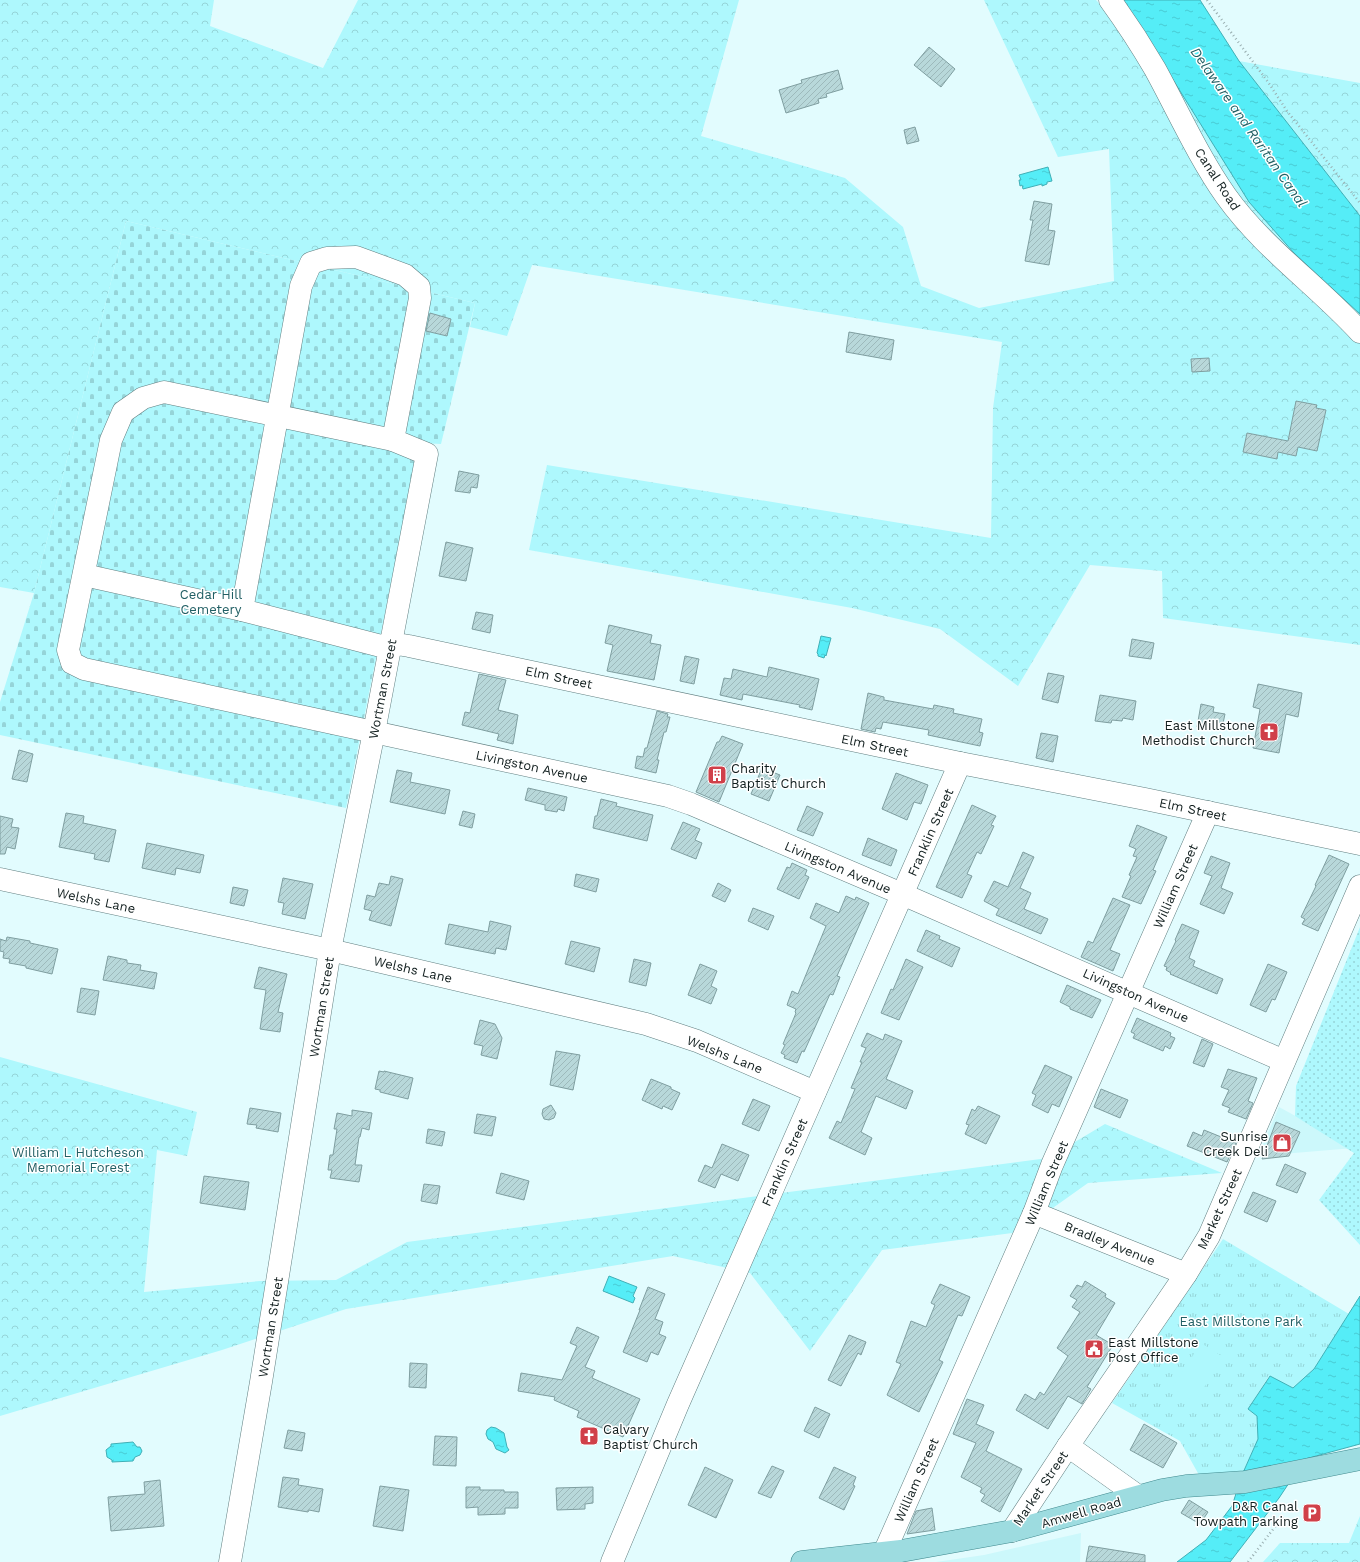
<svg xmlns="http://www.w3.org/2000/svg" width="1360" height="1562" viewBox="0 0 1360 1562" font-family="'Work Sans',sans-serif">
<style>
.built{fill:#ccf8fb}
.grass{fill:url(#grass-dots)}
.forest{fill:url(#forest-crowns)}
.cemetery{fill:url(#cemetery-stones)}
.park{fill:url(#park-tufts)}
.pitch{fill:#aef8fd}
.water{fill:url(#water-ripples);stroke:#41afb6}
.building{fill:url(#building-hatch);stroke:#7f9ea0}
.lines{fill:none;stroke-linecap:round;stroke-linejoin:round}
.minor-casing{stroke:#617f81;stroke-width:23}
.major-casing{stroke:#418a8f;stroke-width:23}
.path{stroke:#9aafb1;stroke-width:2.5;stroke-dasharray:1 3;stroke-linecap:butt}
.minor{stroke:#fff;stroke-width:22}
.major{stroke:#9ddce0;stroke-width:22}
.labels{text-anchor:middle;stroke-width:3;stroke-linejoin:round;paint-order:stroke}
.street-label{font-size:13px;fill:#111e1e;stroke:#fff}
.park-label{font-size:13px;fill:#215f64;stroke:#fff}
.poi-label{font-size:13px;fill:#111e1e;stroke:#fff;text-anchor:end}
.water-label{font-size:14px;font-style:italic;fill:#226064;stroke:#fff}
</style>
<defs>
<pattern id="grass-dots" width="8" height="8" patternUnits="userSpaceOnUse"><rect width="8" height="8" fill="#aef8fd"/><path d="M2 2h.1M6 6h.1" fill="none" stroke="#95d4d8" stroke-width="1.8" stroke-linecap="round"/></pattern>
<pattern id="forest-crowns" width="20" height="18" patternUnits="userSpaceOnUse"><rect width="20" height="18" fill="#aef8fd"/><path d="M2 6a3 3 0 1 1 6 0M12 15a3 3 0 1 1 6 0" fill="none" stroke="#95d4d8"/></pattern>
<pattern id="cemetery-stones" width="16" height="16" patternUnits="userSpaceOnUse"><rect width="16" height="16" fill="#aef8fd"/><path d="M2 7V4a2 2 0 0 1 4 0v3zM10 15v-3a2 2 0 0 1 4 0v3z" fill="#95d4d8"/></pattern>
<pattern id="park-tufts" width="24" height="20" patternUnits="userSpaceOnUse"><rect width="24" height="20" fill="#aef8fd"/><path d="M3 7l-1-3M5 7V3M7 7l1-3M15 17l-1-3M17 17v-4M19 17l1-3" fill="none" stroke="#95d4d8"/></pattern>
<pattern id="water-ripples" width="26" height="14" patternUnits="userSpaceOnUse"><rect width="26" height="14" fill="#55edf7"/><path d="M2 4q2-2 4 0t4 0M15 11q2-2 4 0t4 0" fill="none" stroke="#49cbd3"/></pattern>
<pattern id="building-hatch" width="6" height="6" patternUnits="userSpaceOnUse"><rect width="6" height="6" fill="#b8d8da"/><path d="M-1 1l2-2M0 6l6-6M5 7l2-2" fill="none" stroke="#9db9bb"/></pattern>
</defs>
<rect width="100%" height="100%" fill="#e2fcfe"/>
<!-- built -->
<g class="built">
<polygon points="1279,1107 1354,1148 1258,1156"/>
<polygon points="1081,1533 1080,1562 936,1562 984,1555"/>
</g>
<!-- grass -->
<polygon class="grass" points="1360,927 1360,1245 1319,1200 1354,1153 1295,1116 1296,1086"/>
<!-- forest -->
<g class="forest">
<polygon points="0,0 214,0 210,26 323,68 358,0 739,0 701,136 845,178 903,227 921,286 979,308 1114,281 1109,149 1058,157 984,0 1096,0 1112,17 1144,33 1294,253 1360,314 1360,645 1163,618 1162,571 1090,565 1018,686 940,629 852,608 529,550 547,465 991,538 993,408 1002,342 532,265 507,336 470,327 475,303 126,221 34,593 0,587"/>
<polygon points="1239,61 1360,83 1360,216 1358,214"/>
<polygon points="0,1057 197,1112 187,1156 157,1150 144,1292 260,1281 336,1280 407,1242 1048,1158 1105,1124 1222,1173 1088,1183 1019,1232 882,1250 810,1351 750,1273 673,1256 346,1309 222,1350 0,1416"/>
<polygon points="1360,1516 1360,1562 1263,1562 1280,1543 1349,1543"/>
</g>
<!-- cemetery -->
<polygon class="cemetery" points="126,221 475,303 441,444 419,443 346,808 0,735 0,702 34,593"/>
<!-- park -->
<polygon class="park" points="1223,1239 1349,1314 1314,1369 1293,1388 1269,1376 1248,1409 1257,1416 1258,1439 1242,1475 1199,1475 1180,1441 1112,1403"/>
<!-- pitch -->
<polygon class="pitch" points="1201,1343 1223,1357 1195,1402 1172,1388"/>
<!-- water -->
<g class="water">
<polygon points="1120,0 1200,0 1239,61 1360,216 1360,314 1294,253 1249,202 1144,33"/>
<polygon points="1048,167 1052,181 1047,182 1047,184 1042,186 1042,184 1023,189 1022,185 1020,186 1019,180 1021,180 1019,175"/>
<polygon points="821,636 831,638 826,656 825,655 824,658 818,656 818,654 817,653"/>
<polygon points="609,1276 637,1287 633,1296 635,1298 633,1303 603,1291"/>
<polygon points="1360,1296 1360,1444 1305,1459 1279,1498 1230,1562 1177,1562 1206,1540 1232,1506 1242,1475 1258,1439 1257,1416 1248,1409 1270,1376 1293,1388 1314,1369"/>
<polygon points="491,1427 496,1428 504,1433 507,1447 509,1450 505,1453 496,1449 493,1442 488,1439 486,1434 487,1430"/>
<polygon points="133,1442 137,1447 140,1447 142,1451 140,1455 135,1457 133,1461 112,1462 112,1460 107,1457 106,1450 111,1446 111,1444"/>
</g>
<!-- building -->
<g class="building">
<polygon points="929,47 955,69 941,87 914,65"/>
<polygon points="838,70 843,89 826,94 827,97 818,99 819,103 786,113 779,90 802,83 801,80"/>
<polygon points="915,127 919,141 907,144 904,130"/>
<polygon points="1034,201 1052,204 1048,230 1055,231 1049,265 1025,261 1033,220 1030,220"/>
<polygon points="430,313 451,319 447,336 426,331"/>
<polygon points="849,332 894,340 891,360 846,352"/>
<polygon points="1209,358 1210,371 1192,372 1191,359"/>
<polygon points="1296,401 1317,405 1316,408 1326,410 1317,451 1298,447 1296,456 1278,452 1277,459 1243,452 1247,433 1288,441"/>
<polygon points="459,471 479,475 477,488 471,487 470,493 455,491"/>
<polygon points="446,542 473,548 466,581 439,576"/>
<polygon points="476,612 493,615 490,633 472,629"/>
<polygon points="609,625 652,635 650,643 661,645 654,680 607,671 613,645 605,643"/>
<polygon points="1132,639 1154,643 1151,659 1129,656"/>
<polygon points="685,656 699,659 694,684 680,681"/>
<polygon points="769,667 819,679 812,710 799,707 800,705 743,694 742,700 720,695 724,678 731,679 733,669 767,677"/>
<polygon points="1048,673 1064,676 1058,703 1042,699"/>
<polygon points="479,674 506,680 498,710 518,715 513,744 497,740 499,734 462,725 465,712 470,713"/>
<polygon points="1258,684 1302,693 1298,717 1286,714 1279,753 1253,748 1260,709 1253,707"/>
<polygon points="868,693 884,697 884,700 933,709 934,705 954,709 953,713 982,719 979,732 983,733 980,746 928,735 929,730 883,722 881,729 876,728 875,732 861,729"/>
<polygon points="1100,695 1136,701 1133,720 1123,718 1122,721 1112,720 1111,723 1095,721"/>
<polygon points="1201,704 1214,707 1213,712 1225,714 1222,728 1211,726 1210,729 1197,727"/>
<polygon points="657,711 668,714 667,717 670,717 666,732 664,732 657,760 659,760 656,773 635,768 637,756 643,757 645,748 647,748"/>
<polygon points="1041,733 1058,736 1053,762 1036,758"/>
<polygon points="722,736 743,744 719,802 696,792 717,742 719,742"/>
<polygon points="19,750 33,754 27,782 12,779"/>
<polygon points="762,768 780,775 769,801 751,794"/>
<polygon points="397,770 412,773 410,782 450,790 445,814 390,802"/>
<polygon points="896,773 928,785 921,804 914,802 907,820 882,809"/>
<polygon points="528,788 567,797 564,811 558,809 557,812 545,810 545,805 525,800"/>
<polygon points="601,799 617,803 616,806 653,815 647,841 593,828 595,816 597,816"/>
<polygon points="972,805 996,816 991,825 994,826 981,854 977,852 967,874 972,876 962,898 936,887"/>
<polygon points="807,806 823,813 813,836 797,830"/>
<polygon points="463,811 475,814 472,828 459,825"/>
<polygon points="66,813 84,816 83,823 116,830 109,862 94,859 95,854 59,847"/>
<polygon points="0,816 13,819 11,827 19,828 15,849 7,847 5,854 0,854"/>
<polygon points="683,822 700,829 695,840 702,843 696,859 671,849"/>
<polygon points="1137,825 1167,837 1153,870 1156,871 1141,904 1122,897 1131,876 1129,875 1137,857 1133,856 1136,849 1129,846"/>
<polygon points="868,838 897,850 891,866 862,855"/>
<polygon points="147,843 204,855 200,873 176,868 175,875 142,868"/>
<polygon points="1023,852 1034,857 1020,888 1031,893 1024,909 1048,919 1041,934 996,915 999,909 984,901 994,881 1008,887"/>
<polygon points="1329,855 1349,864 1318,931 1302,924 1305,919 1301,917 1316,886 1315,885"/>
<polygon points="1211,856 1230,863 1221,888 1233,893 1224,914 1200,904 1212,876 1204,873"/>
<polygon points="792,863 807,870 805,875 809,877 799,899 777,889 787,867 790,868"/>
<polygon points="576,874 599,879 596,892 574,886"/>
<polygon points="391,876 403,879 391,926 369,920 372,911 364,909 367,895 375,897 379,883 389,885"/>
<polygon points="283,878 313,884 305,919 282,914 284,903 278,902"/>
<polygon points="718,883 731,890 725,902 712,896"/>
<polygon points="233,887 248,890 244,906 230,903"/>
<polygon points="846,896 855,900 856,897 869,903 837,976 840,977 833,995 830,994 804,1052 802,1051 797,1063 784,1058 785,1055 781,1053 785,1045 783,1044 796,1013 795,1012 796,1009 787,1005 792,991 798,994 826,926 810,918 816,903 839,913"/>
<polygon points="1113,898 1130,905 1110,950 1120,954 1113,971 1081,957 1088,941 1093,943"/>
<polygon points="753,908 774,916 768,930 748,921"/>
<polygon points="490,921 511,926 506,950 496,948 495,954 445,944 449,924 488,932"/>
<polygon points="1182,924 1199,931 1189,958 1195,961 1193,966 1223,979 1217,994 1170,974 1171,973 1166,970 1167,967 1164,966 1176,941 1175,940"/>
<polygon points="926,930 940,936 939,939 960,948 952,967 917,951"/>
<polygon points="7,937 30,941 30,943 58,949 52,974 26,968 26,966 9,963 10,959 3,958 4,952 0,951 0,939 6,941"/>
<polygon points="571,941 600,948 594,972 565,964"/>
<polygon points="108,956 127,960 127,963 141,965 140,970 157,973 154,989 103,980"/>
<polygon points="634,959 651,963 646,986 629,982"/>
<polygon points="906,959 923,967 899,1020 881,1013 891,989 893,990"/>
<polygon points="700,964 717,971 711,986 717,989 711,1004 688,995"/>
<polygon points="1268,964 1287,972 1275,1000 1272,999 1266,1012 1250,1005"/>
<polygon points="259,967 287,974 278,1012 283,1013 280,1032 260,1029 266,990 254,988"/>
<polygon points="1067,985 1101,1000 1092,1018 1070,1009 1070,1007 1060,1002"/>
<polygon points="81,988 99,991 95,1015 77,1012"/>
<polygon points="1137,1018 1171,1033 1170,1036 1175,1038 1170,1049 1165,1046 1163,1051 1133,1038 1135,1034 1131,1032"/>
<polygon points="480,1020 495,1024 502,1038 497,1059 481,1055 483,1046 474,1044"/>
<polygon points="867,1033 883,1040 885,1034 902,1041 886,1079 913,1091 906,1109 876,1096 861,1132 872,1138 865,1155 829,1138 837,1121 841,1123 855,1089 851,1088 862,1062 860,1062 866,1048 861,1046"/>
<polygon points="1202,1039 1213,1044 1204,1067 1193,1063"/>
<polygon points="556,1051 580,1055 573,1090 550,1085"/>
<polygon points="1045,1065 1072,1077 1059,1107 1052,1104 1048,1113 1032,1105 1036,1095 1032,1093"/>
<polygon points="1228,1069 1257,1078 1248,1101 1253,1103 1246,1119 1228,1112 1230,1108 1222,1105 1229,1090 1221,1087"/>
<polygon points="379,1071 384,1072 384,1071 413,1078 408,1099 380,1092 380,1090 375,1089"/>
<polygon points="651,1079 671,1087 671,1089 680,1093 672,1110 663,1106 662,1109 642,1100"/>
<polygon points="1101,1089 1128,1100 1120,1118 1094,1107"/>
<polygon points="753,1099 770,1106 759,1131 742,1124"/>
<polygon points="551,1105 556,1113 554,1118 549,1120 544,1119 542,1114 543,1109"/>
<polygon points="978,1106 1000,1116 986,1144 965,1134 969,1125 966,1124 972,1109 975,1111"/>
<polygon points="250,1108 281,1113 278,1132 256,1128 257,1125 247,1124"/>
<polygon points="352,1110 372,1113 369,1130 362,1128 360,1137 359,1137 355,1165 362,1165 359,1182 330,1178 332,1170 328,1170 330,1155 333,1155 337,1129 334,1129 337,1113 352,1116"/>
<polygon points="477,1114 496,1117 492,1136 474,1133"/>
<polygon points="1276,1122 1300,1132 1289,1156 1262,1159"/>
<polygon points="428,1129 445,1132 442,1146 426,1143"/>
<polygon points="1204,1130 1236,1143 1227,1162 1187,1146 1193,1132 1202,1136"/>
<polygon points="722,1144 749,1155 738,1181 721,1174 715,1188 698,1181 705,1165 712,1168"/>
<polygon points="1285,1164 1306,1173 1297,1193 1276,1185"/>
<polygon points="501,1173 529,1181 524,1200 496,1193"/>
<polygon points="204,1176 249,1182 245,1210 200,1203"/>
<polygon points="424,1184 440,1186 437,1204 421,1201"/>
<polygon points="1253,1192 1276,1201 1267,1222 1244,1212"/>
<polygon points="1085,1281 1106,1294 1105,1297 1115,1303 1096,1335 1113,1345 1087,1387 1091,1389 1082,1404 1068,1396 1048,1429 1016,1410 1025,1394 1035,1400 1040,1392 1044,1395 1068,1356 1057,1348 1080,1312 1072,1307 1077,1300 1070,1296 1077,1285 1082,1287"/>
<polygon points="940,1284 970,1297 962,1316 958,1315 939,1360 943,1362 919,1412 887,1395 901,1364 896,1362 911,1321 926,1327 935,1305 931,1303"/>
<polygon points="648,1287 665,1294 655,1319 663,1322 659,1334 666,1337 658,1355 651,1352 647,1362 623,1352 640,1310 639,1310"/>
<polygon points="577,1327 599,1337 585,1367 595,1371 592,1378 640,1399 623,1437 577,1417 579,1411 554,1400 555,1397 518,1391 521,1373 562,1380 577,1346 570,1343"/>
<polygon points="849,1335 866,1342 861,1355 858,1353 841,1386 828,1380"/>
<polygon points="410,1363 427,1364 426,1388 409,1387"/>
<polygon points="967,1399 984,1405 976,1424 994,1432 986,1451 1022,1469 1000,1512 981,1501 985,1495 980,1492 982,1488 961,1477 976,1443 953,1434"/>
<polygon points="815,1407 830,1414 819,1438 804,1431"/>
<polygon points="1144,1424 1177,1443 1163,1468 1130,1450"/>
<polygon points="288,1430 305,1433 302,1451 284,1448"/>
<polygon points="435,1436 457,1437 456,1466 433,1465"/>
<polygon points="772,1466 784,1471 771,1498 758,1493"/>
<polygon points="705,1467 733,1480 716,1518 688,1505"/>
<polygon points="834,1467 856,1477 853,1485 855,1486 844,1510 819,1498"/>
<polygon points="283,1477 299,1479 298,1485 323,1489 319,1512 309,1510 308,1512 278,1507"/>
<polygon points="160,1480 164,1526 111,1531 108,1497 145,1494 144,1482"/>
<polygon points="380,1486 409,1490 403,1531 373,1526"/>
<polygon points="466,1487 480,1487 480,1490 504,1490 504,1492 518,1492 518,1508 505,1508 505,1514 478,1515 478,1507 466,1508"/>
<polygon points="593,1487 593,1503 585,1504 585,1509 557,1510 556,1488"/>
<polygon points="1189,1500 1208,1512 1200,1524 1181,1513"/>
<polygon points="932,1508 935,1530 907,1534 916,1511"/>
<polygon points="1089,1546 1145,1555 1145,1562 1086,1562"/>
</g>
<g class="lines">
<defs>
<g id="minor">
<path d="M 1110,0 C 1126,22 1141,45 1155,69 C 1178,111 1198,156 1226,196 C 1263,248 1317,285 1360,332"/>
<polyline points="393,440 164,392 143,398 123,412 111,440 68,650 72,663 84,669 668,796 691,804 902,894 1284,1061"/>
<polyline points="84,575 242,610"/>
<polyline points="0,879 330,950 646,1024 697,1041 815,1092"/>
<polyline points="1034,1213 1186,1274"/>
<polyline points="1068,1446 1138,1496"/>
<polyline points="1012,1531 1068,1446 1186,1274 1209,1236 1360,886"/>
<polyline points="884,1553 1034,1213 1052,1165 1208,812"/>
<polyline points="230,1562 261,1382 330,950 374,732 427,454 393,440 420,298 419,287 405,275 356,257 327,258 311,263 301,286 242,610 381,646 391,643 409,646 960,763 1145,799 1360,844"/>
<polyline points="612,1562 678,1404 960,763"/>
</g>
<polyline id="major" points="802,1562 901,1551 1012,1531 1162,1490 1186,1486 1245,1482 1360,1459"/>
</defs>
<!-- minor casing -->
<use href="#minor" class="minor-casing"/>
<!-- major casing -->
<use href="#major" class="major-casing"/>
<!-- path -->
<g class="path">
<polyline points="1207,0 1268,82 1287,111 1360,203"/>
<polyline points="1248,1562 1284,1515"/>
</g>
<!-- minor -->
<use href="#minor" class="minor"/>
<!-- major -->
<use href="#major" class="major"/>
</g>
<!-- icons -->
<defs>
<symbol id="church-square" viewBox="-11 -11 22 22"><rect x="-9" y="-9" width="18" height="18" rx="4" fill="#d04049" stroke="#fff"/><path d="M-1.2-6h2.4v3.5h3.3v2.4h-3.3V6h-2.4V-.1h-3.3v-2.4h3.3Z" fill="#fff"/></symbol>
<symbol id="building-square" viewBox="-11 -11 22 22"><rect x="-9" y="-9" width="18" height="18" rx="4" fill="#d04049" stroke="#fff"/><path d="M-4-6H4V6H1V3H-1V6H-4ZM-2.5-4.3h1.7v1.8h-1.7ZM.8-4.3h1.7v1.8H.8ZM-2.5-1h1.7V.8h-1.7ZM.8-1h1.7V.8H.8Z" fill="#fff"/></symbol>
<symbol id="shop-square" viewBox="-11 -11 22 22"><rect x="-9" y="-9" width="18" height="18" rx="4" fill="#d04049" stroke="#fff"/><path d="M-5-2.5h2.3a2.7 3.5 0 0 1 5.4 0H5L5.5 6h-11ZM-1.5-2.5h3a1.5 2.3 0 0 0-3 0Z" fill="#fff"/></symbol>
<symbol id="civic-square" viewBox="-11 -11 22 22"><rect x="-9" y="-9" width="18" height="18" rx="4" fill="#d04049" stroke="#fff"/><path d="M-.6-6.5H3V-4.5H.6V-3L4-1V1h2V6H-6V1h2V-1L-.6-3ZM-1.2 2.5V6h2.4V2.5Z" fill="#fff"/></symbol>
<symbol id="parking-square" viewBox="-11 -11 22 22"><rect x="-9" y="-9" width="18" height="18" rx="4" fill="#d04049" stroke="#fff"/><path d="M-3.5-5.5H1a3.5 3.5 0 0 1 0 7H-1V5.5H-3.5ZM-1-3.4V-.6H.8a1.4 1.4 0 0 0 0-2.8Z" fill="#fff"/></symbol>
</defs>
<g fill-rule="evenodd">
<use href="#church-square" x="1258" y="721" width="22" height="22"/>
<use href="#building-square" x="706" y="764" width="22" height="22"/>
<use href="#shop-square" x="1271" y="1132" width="22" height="22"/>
<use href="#civic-square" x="1083" y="1338" width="22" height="22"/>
<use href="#church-square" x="578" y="1425" width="22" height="22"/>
<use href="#parking-square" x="1301" y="1502" width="22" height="22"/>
</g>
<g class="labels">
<!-- street labels -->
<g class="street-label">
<text transform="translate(1218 179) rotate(57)" y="5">Canal Road</text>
<text transform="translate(559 677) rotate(12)" y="5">Elm Street</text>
<text transform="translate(382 689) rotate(-79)" y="5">Wortman Street</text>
<text transform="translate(875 745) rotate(12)" y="5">Elm Street</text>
<text transform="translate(532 766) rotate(12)" y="5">Livingston Avenue</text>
<text transform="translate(1193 809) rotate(12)" y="5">Elm Street</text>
<text transform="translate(930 832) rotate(-66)" y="5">Franklin Street</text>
<text transform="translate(838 867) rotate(23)" y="5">Livingston Avenue</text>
<text transform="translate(1175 886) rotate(-66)" y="5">William Street</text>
<text transform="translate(96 900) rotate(12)" y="5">Welshs Lane</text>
<text transform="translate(413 969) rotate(13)" y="5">Welshs Lane</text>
<text transform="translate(1136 995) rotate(24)" y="5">Livingston Avenue</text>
<text transform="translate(321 1007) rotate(-81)" y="5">Wortman Street</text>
<text transform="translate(725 1054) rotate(22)" y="5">Welshs Lane</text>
<text transform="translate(784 1162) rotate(-66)" y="5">Franklin Street</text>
<text transform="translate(1046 1183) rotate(-67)" y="5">William Street</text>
<text transform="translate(1219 1209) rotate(-65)" y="5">Market Street</text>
<text transform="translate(1110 1243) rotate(22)" y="5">Bradley Avenue</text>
<text transform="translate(270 1327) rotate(-81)" y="5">Wortman Street</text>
<text transform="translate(916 1480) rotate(-66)" y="5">William Street</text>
<text transform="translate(1040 1488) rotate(-56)" y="5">Market Street</text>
<text transform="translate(1081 1512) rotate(-16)" y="5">Amwell Road</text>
</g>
<!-- park labels -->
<g class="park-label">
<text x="211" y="599">Cedar Hill<tspan x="211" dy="15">Cemetery</tspan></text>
<text x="78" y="1157">William L Hutcheson<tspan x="78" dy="15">Memorial Forest</tspan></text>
<text x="1241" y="1326">East Millstone Park</text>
</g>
<!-- poi labels -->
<g class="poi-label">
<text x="1255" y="730">East Millstone<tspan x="1255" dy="15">Methodist Church</tspan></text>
<text x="731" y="773" text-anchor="start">Charity<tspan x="731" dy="15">Baptist Church</tspan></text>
<text x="1268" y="1141">Sunrise<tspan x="1268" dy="15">Creek Deli</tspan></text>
<text x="1108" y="1347" text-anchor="start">East Millstone<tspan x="1108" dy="15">Post Office</tspan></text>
<text x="603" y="1434" text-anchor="start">Calvary<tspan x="603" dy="15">Baptist Church</tspan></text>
<text x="1298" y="1511">D&amp;R Canal<tspan x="1298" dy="15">Towpath Parking</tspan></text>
</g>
<!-- water labels -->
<g class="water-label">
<text transform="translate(1249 127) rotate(55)" y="5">Delaware and Raritan Canal</text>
</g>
</g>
</svg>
